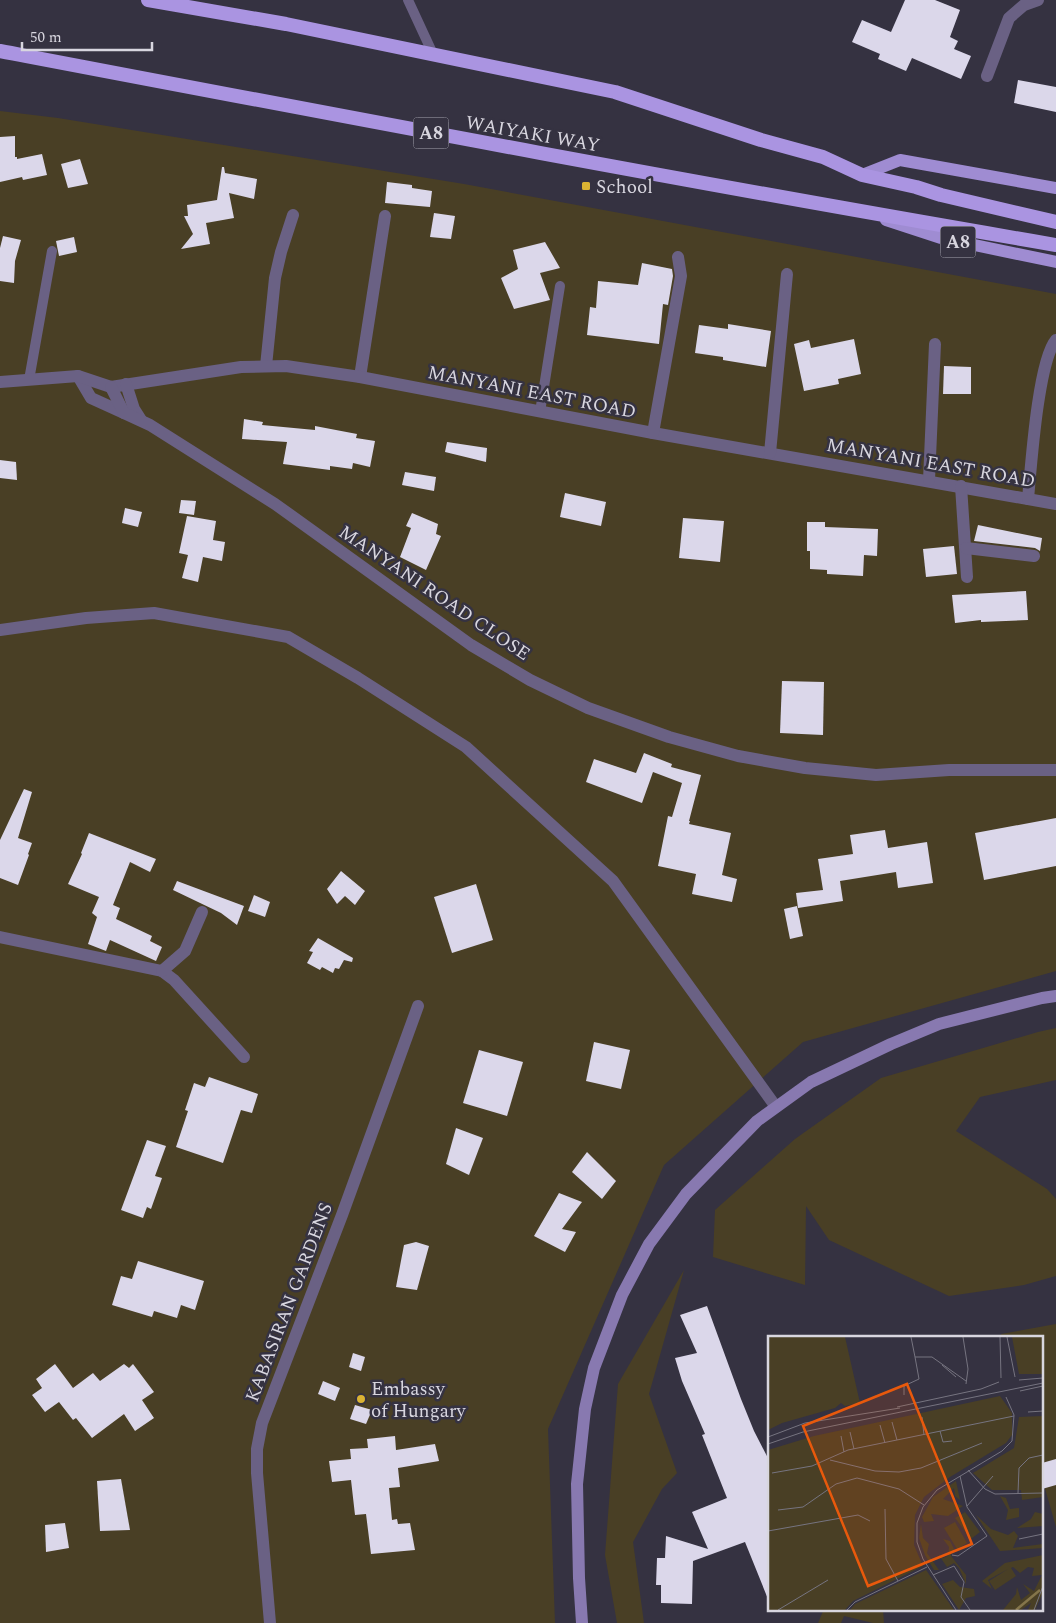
<svg xmlns="http://www.w3.org/2000/svg" width="1056" height="1623" viewBox="0 0 1056 1623" font-family="Spectral,serif">
<style>
.green{fill:#493f25}
.building{fill:#dbd7ea}
.lines{fill:none;stroke-linecap:round;stroke-linejoin:round}
.service{stroke:#6a6184;stroke-width:10}
.minor{stroke:#6a6184;stroke-width:12}
.secondary{stroke:#8879b0;stroke-width:12}
.primary{stroke:#9f8cd2;stroke-width:12}
.trunk{stroke:#aa94e1;stroke-width:14}
.poi-dot{fill:#dab333;stroke:#353241;stroke-width:2}
.labels{text-anchor:middle;stroke-width:5;stroke-linejoin:round;paint-order:stroke}
.shield{fill:#353241;stroke:#a7a5b0;stroke-width:1}
.shield-label{font-size:18px;font-weight:bold;fill:#d8d6df}
.street-label{font-size:19px;fill:#d8d6df;stroke:#353241}
.poi-label{font-size:19px;fill:#d8d6df;stroke:#353241;text-anchor:start}
.inset-river{fill:none;stroke:#84754b;stroke-width:2.5}
.inset-road{fill:none;stroke:#767480;stroke-width:1}
.view{fill:#e8590c;fill-opacity:0.15;stroke:#e8590c;stroke-width:2.5}
.inset-edge{fill:none;stroke:#d8d6df;stroke-width:2.5}
</style>
<rect width="100%" height="100%" fill="#353241"/>
<!-- green -->
<g class="green">
<polygon points="0,111 58,118 464,184 1056,294 1056,971 803,1042 664,1165 548,1429 555,1623 0,1623"/>
<polygon points="1056,1028 1056,1080 980,1097 956,1131 1047,1189 1056,1199 1056,1276 1024,1285 949,1296 829,1240 806,1206 805,1285 713,1257 715,1210 795,1139 881,1078 1038,1032"/>
<polygon points="684,1270 649,1394 677,1473 662,1489 633,1542 644,1623 617,1623 605,1555 618,1384"/>
<polygon points="1056,1324 1056,1527 1042,1478 1042,1337 1002,1337 1001,1334"/>
<polygon points="824,1609 883,1609 884,1623 873,1623 844,1616 841,1623 818,1623"/>
</g>
<!-- building -->
<g class="building">
<polygon points="905,0 935,0 960,10 950,37 958,41 954,49 971,56 961,79 912,58 906,71 878,59 880,54 852,42 862,20 891,32"/>
<polygon points="1018,80 1056,87 1056,112 1014,103"/>
<polygon points="15,136 15,157 17,157 17,159 42,154 47,175 23,180 22,177 0,182 0,137"/>
<polygon points="80,159 88,184 68,188 61,164"/>
<polygon points="222,167 224,167 225,173 257,179 254,199 229,193 234,218 206,223 210,244 181,249 193,234 184,216 188,216 187,205 217,200"/>
<polygon points="387,182 412,185 412,188 432,191 430,207 385,203"/>
<polygon points="434,213 455,216 451,239 430,237"/>
<polygon points="3,236 21,240 15,261 14,283 0,281 0,248"/>
<polygon points="74,237 77,252 59,256 56,241"/>
<polygon points="545,242 560,268 540,273 550,300 514,309 501,278 518,269 513,250"/>
<polygon points="642,263 672,269 673,276 668,305 663,304 659,344 587,335 590,307 596,308 598,281 638,285"/>
<polygon points="728,324 771,331 766,367 723,360 723,357 695,353 699,325 728,329"/>
<polygon points="854,339 861,374 838,379 839,384 804,391 794,344 809,340 811,348"/>
<polygon points="944,366 971,367 971,394 943,394"/>
<polygon points="244,419 263,422 262,425 315,430 315,426 357,434 356,438 375,441 370,467 353,463 352,469 330,466 330,470 283,464 287,442 242,439"/>
<polygon points="447,442 487,448 486,462 445,452"/>
<polygon points="0,460 16,462 17,480 0,478"/>
<polygon points="405,472 436,477 434,491 402,485"/>
<polygon points="565,493 606,502 601,526 560,517"/>
<polygon points="181,500 196,501 194,515 179,513"/>
<polygon points="125,508 142,512 138,527 122,523"/>
<polygon points="412,513 438,524 436,534 441,536 426,570 400,557 411,528 406,526"/>
<polygon points="187,516 216,521 213,540 225,542 222,561 203,557 198,582 182,578 188,555 179,553"/>
<polygon points="683,518 724,521 720,562 679,558"/>
<polygon points="807,522 825,522 825,527 878,529 877,556 864,555 863,576 827,574 827,570 810,569 810,551 807,551"/>
<polygon points="978,525 1042,538 1040,551 1035,548 974,541"/>
<polygon points="954,546 957,574 926,577 923,549"/>
<polygon points="1026,591 1028,620 981,622 981,620 955,623 952,595"/>
<polygon points="782,681 824,682 823,735 780,733"/>
<polygon points="644,753 672,764 671,767 701,775 689,821 690,821 689,824 731,833 722,875 737,879 732,902 692,894 696,874 658,866 668,816 672,817 682,783 653,772 642,803 586,782 594,759 636,773"/>
<polygon points="24,789 32,792 18,838 32,843 28,854 29,855 18,885 0,878 0,840"/>
<polygon points="1056,818 1056,866 984,880 975,833"/>
<polygon points="885,830 888,848 927,842 933,883 898,888 896,872 840,881 843,901 798,908 796,893 823,890 818,859 853,854 850,835"/>
<polygon points="89,833 156,859 150,872 130,862 113,905 120,908 116,919 152,936 150,941 162,947 156,961 110,940 106,951 88,944 97,917 92,913 99,897 68,884 82,854 81,853"/>
<polygon points="341,871 365,891 355,905 345,896 337,904 327,889"/>
<polygon points="177,881 244,906 237,925 221,913 173,890"/>
<polygon points="476,884 493,940 452,953 434,897"/>
<polygon points="254,895 270,902 265,917 248,911"/>
<polygon points="797,906 803,936 790,939 784,909"/>
<polygon points="318,938 353,958 352,962 344,960 339,969 335,968 333,973 322,967 320,970 307,963 313,952 309,951"/>
<polygon points="594,1042 630,1050 621,1089 586,1081"/>
<polygon points="479,1050 523,1062 507,1116 463,1103"/>
<polygon points="209,1077 258,1094 252,1113 241,1110 223,1163 176,1147 188,1111 185,1110 194,1083 205,1087"/>
<polygon points="456,1128 483,1138 469,1175 446,1164"/>
<polygon points="147,1140 166,1146 155,1176 162,1178 151,1209 147,1207 143,1218 121,1210"/>
<polygon points="587,1152 616,1181 602,1199 572,1172"/>
<polygon points="559,1193 582,1202 562,1229 576,1232 565,1252 534,1236"/>
<polygon points="416,1242 429,1246 417,1290 396,1287 404,1245"/>
<polygon points="138,1261 204,1281 195,1310 181,1305 177,1318 154,1311 152,1317 112,1305 121,1276 132,1279"/>
<polygon points="707,1306 741,1399 754,1431 770,1462 770,1604 745,1542 693,1561 692,1604 661,1603 661,1585 656,1585 657,1558 665,1558 666,1536 708,1549 692,1512 727,1498 702,1435 705,1434 682,1381 675,1358 697,1353 680,1315"/>
<polygon points="353,1353 365,1357 361,1371 349,1367"/>
<polygon points="55,1364 73,1388 93,1373 100,1381 124,1364 129,1368 133,1364 154,1392 142,1400 154,1418 135,1431 124,1414 92,1438 76,1418 73,1420 59,1402 45,1412 32,1395 42,1388 36,1379"/>
<polygon points="323,1381 340,1388 335,1401 318,1394"/>
<polygon points="355,1405 372,1410 366,1424 350,1419"/>
<polygon points="395,1436 396,1450 435,1444 439,1461 398,1468 400,1487 389,1488 392,1520 397,1519 398,1524 410,1523 415,1550 371,1554 366,1514 355,1515 351,1480 332,1482 329,1461 351,1459 350,1449 368,1448 367,1439"/>
<polygon points="1056,1459 1056,1485 1042,1489 1042,1463"/>
<polygon points="121,1479 130,1530 100,1531 97,1481"/>
<polygon points="65,1523 69,1548 46,1552 45,1525"/>
</g>
<g class="lines">
<!-- service -->
<g class="service">
<polyline points="408,0 433,54"/>
<polyline points="29,380 52,251"/>
<polyline points="540,412 560,286"/>
</g>
<!-- minor -->
<g class="minor">
<polyline points="987,76 1009,18 1024,5 1038,0"/>
<polyline points="266,366 275,278 281,252 293,215"/>
<polyline points="78,376 91,398 124,413"/>
<polyline points="360,377 385,216"/>
<polyline points="0,382 78,376 111,387 241,367 286,366 360,377 653,433 1056,504"/>
<polyline points="126,384 134,409 141,420"/>
<polyline points="111,387 124,413 150,425 275,504 471,645 530,680 588,708 669,737 738,756 805,768 876,775 949,770 1056,770"/>
<polyline points="653,433 681,276 678,257"/>
<polyline points="770,453 787,274"/>
<polyline points="929,480 935,344"/>
<polyline points="961,486 967,577"/>
<path d="M 1028,499 C 1031,467 1038,361 1056,340"/>
<polyline points="966,548 1034,556"/>
<polyline points="0,630 86,618 154,613 288,637 358,678 466,747 613,881 776,1107"/>
<polyline points="0,937 162,971 174,980 244,1057"/>
<polyline points="162,971 185,951 202,912"/>
<polyline points="270,1623 257,1473 257,1449 262,1423 342,1215 418,1006"/>
</g>
<!-- secondary -->
<polyline class="secondary" points="582,1623 579,1578 577,1484 585,1409 594,1368 622,1295 649,1244 686,1194 757,1121 811,1082 891,1044 939,1024 1042,998 1056,996"/>
<!-- primary -->
<g class="primary">
<polyline points="862,175 900,160 1056,188"/>
<polyline points="886,220 941,238 1056,262"/>
</g>
<!-- trunk -->
<g class="trunk">
<polyline points="148,0 286,24 615,92 761,140 823,157 862,175 916,187 941,195 1056,222"/>
<path d="M 0,51 C 352,118 703,185 1056,245"/>
</g>
</g>
<!-- markers -->
<g class="poi-dot">
<rect x="581" y="181" width="10" height="10" rx="2.5"/>
<circle cx="361" cy="1399" r="5"/>
</g>
<g class="labels">
<!-- shield labels -->
<g class="shield">
<rect x="413.5" y="117.5" width="35" height="31" rx="4"/>
<rect x="940.5" y="226.5" width="35" height="31" rx="4"/>
</g>
<g class="shield-label">
<text x="431" y="139">A8</text>
<text x="958" y="248">A8</text>
</g>
<!-- street labels -->
<g class="street-label">
<text transform="translate(533 133) rotate(10)" y="7">WAIYAKI WAY</text>
<text transform="translate(532 391) rotate(11)" y="7">MANYANI EAST ROAD</text>
<text transform="translate(931 462) rotate(10)" y="7">MANYANI EAST ROAD</text>
<text transform="translate(435 592) rotate(34)" y="7">MANYANI ROAD CLOSE</text>
<text transform="translate(288 1302) rotate(-69)" y="7">KABASIRAN GARDENS</text>
</g>
<!-- poi labels -->
<g class="poi-label">
<text x="596" y="193">School</text>
<text x="371" y="1395">Embassy<tspan x="371" dy="22">of Hungary</tspan></text>
</g>
</g>
<!-- overview -->
<g transform="translate(768 1336)">
<rect width="275" height="275" fill="#353241"/>
<path d="M 0,1 L 77,1 L 92,67 L 77,70 L 73,67 L 67,72 L 14,87 L 0,94 ZM 244,1 L 275,1 L 275,38 L 251,38 ZM 232,60 L 244,77 L 244,99 L 238,107 L 182,141 L 156,161 L 147,179 L 146,209 L 155,230 L 85,265 L 77,274 L 0,274 L 0,114 L 46,100 ZM 275,80 L 275,161 L 254,164 L 253,154 L 224,154 L 205,137 L 246,112 L 251,81 ZM 188,145 L 192,164 L 187,160 L 186,152 L 175,163 L 195,170 L 180,180 L 163,178 L 166,185 L 156,186 L 154,181 L 165,161 ZM 232,160 L 238,162 L 242,173 L 251,172 L 251,181 L 238,184 L 240,174 ZM 197,176 L 212,196 L 203,203 L 187,182 ZM 267,176 L 275,178 L 275,190 L 249,192 L 263,183 ZM 208,179 L 223,193 L 240,199 L 246,195 L 250,200 L 245,212 L 275,208 L 275,212 L 232,215 ZM 187,186 L 199,207 L 189,213 L 176,192 ZM 153,188 L 155,202 L 161,208 L 159,217 L 171,234 L 166,234 L 157,219 L 151,202 ZM 175,203 L 182,205 L 187,215 L 183,216 L 183,220 L 198,239 L 198,248 L 191,232 L 186,227 L 179,231 L 170,218 L 175,222 L 180,220 L 181,211 ZM 275,219 L 275,256 L 267,274 L 260,274 L 263,267 L 253,274 L 235,274 L 248,258 L 249,251 L 253,264 L 262,257 L 255,248 L 266,255 L 274,239 L 264,240 L 266,232 L 260,231 L 252,237 L 245,231 L 243,232 L 248,240 L 227,254 L 221,245 L 240,233 L 220,244 L 224,253 L 214,245 L 237,227 ZM 158,234 L 186,274 L 82,274 L 87,268 ZM 185,244 L 192,251 L 206,253 L 207,260 L 198,262 L 191,274 L 174,248 Z" fill="#493f25"/>
<path class="inset-river" d="M 248,274 L 272,254"/>
<path class="inset-road" d="M 143,1 L 147,21M 195,1 L 200,33 L 198,48M 232,1 L 233,42M 239,1 L 247,41M 174,29 L 188,41M 251,44 L 275,42M 252,55 L 275,50M 136,59 L 136,50 L 151,43 L 147,21 L 164,21 L 198,45M 129,71 L 213,53 L 231,46M 260,76 L 275,75M 154,81 L 156,99M 124,86 L 129,104M 112,89 L 117,107M 172,95 L 175,106 L 184,105M 82,96 L 86,113M 73,100 L 76,116M 0,101 L 37,87 L 132,72M 0,108 L 35,96 L 275,47M 62,124 L 107,135 L 131,136 L 153,132 L 214,107M 200,134 L 217,153 L 227,158 L 275,157M 4,137 L 44,130 L 80,114 L 246,80M 250,157 L 251,132 L 261,122 L 275,119M 199,170 L 225,140M 117,173 L 118,223 L 130,245M 10,174 L 35,171 L 68,148 L 89,142 L 131,153 L 156,169M 0,195 L 90,179 L 102,185M 251,203 L 275,198M 184,219 L 190,220 L 219,200 L 199,171 L 192,140M 165,239 L 186,230 L 196,246 L 193,261 L 202,274M 10,274 L 60,244M 79,274 L 87,266 L 159,231M 188,274 L 155,223 L 149,206 L 149,187 L 155,171 L 169,154 L 234,115 L 244,105 L 246,79 L 238,61M 266,274 L 275,250"/>
<path class="view" d="M 139,48 L 204,208 L 100,250 L 35,90 Z"/>
<rect width="275" height="275" class="inset-edge"/>
</g>
<!-- scale -->
<path d="M22 42v8h130v-8" fill="none" stroke="#d8d6df" stroke-width="2.5"/>
<text x="30" y="42" font-size="15" fill="#d8d6df" stroke="#353241" stroke-width="4" paint-order="stroke">50 m</text>
</svg>
